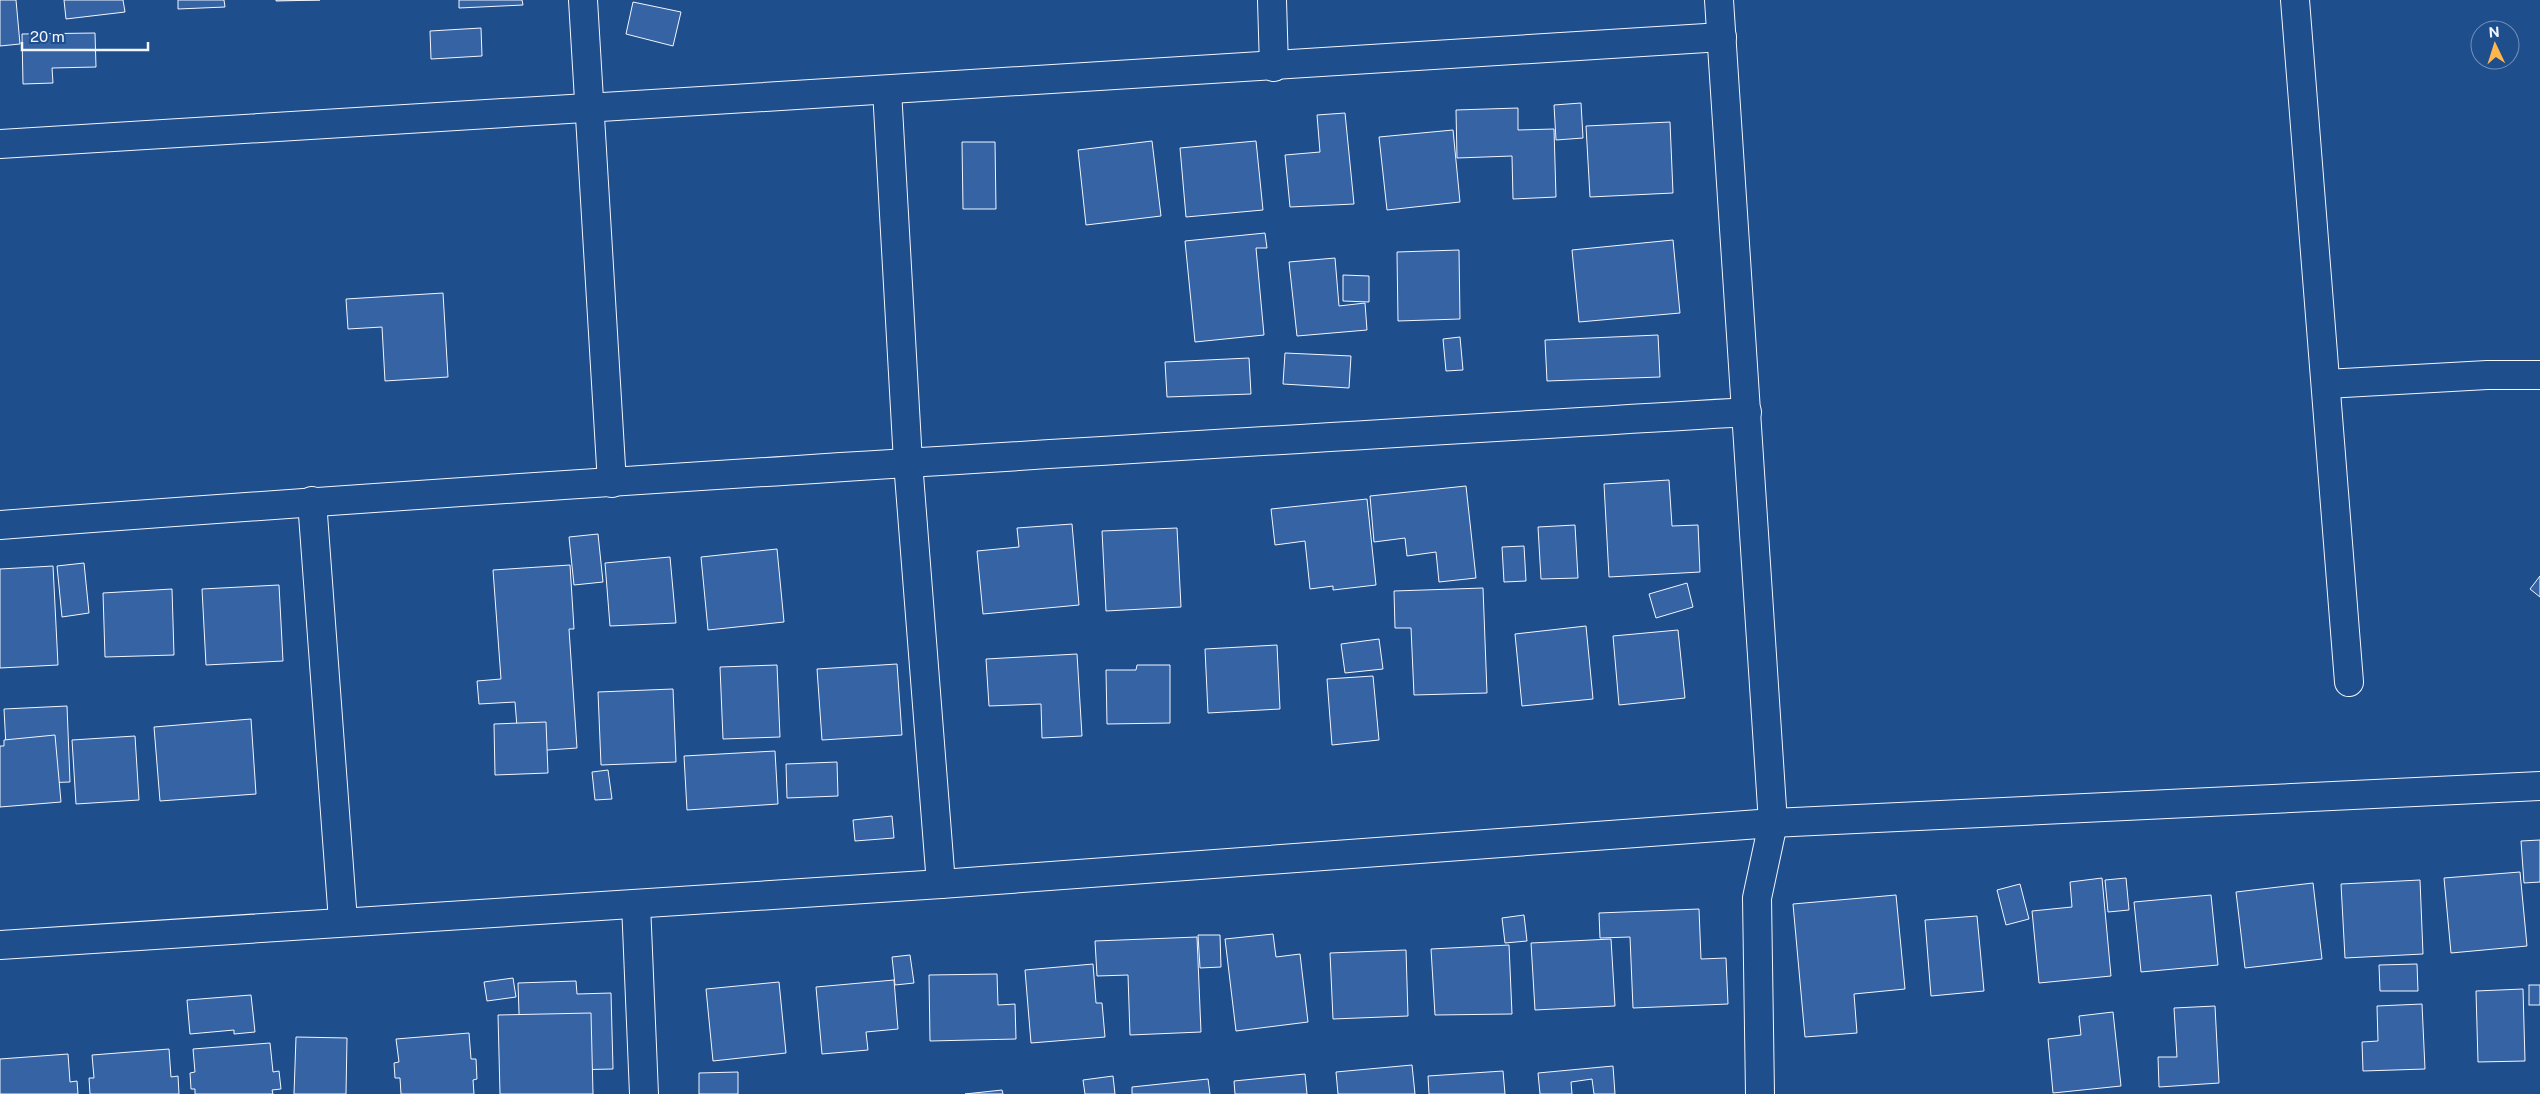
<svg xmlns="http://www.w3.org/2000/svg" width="2540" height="1094" viewBox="0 0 2540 1094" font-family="'Public Sans',sans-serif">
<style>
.building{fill:#3563a3;stroke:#f2f6ff}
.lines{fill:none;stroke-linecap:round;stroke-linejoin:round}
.minor-casing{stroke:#f2f6ff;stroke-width:30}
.minor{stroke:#1f4e8c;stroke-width:28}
</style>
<rect width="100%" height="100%" fill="#1f4e8c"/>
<!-- building -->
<g class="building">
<polygon points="0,0 16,0 20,44 0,46"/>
<polygon points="64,0 123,0 125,12 66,19"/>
<polygon points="178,0 224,0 225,7 178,9"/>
<polygon points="276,0 320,0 276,1"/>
<polygon points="459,0 522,0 523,5 459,8"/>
<polygon points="633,2 681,12 673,46 626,34"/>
<polygon points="481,28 482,56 431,59 430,31"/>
<polygon points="95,33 96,67 52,68 53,83 23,84 22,34"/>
<polygon points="1581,103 1583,138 1556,140 1554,105"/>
<polygon points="1518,108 1518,130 1554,129 1556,197 1513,199 1512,156 1457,158 1456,110"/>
<polygon points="1345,113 1354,204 1290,207 1285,155 1320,152 1317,115"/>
<polygon points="1670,122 1673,193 1590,197 1586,126"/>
<polygon points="1453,130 1460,202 1387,210 1379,137"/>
<polygon points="1152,141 1161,216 1086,225 1078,150"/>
<polygon points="1256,141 1263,210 1186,217 1180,148"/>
<polygon points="962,142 995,142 996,209 963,209"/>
<polygon points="1265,233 1267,248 1256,248 1264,335 1195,342 1185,241"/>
<polygon points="1673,240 1680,313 1579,322 1572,250"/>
<polygon points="1459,250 1460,319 1398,321 1397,252"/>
<polygon points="1335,258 1339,306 1365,303 1367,330 1297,336 1289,262"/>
<polygon points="1343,275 1369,276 1369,302 1343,301"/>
<polygon points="443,293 448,377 385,381 382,327 348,329 346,299"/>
<polygon points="1658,335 1660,377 1547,381 1545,340"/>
<polygon points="1460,337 1463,370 1446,371 1443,339"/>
<polygon points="1285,353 1351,356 1349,388 1283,384"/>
<polygon points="1249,358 1251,394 1167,397 1165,362"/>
<polygon points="1669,480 1672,526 1698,525 1700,572 1609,577 1604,484"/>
<polygon points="1466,486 1476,578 1439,582 1436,552 1407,556 1405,538 1374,542 1370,496"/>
<polygon points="1367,499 1376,585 1333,590 1333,586 1310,589 1305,541 1275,545 1271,509"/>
<polygon points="1072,524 1079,605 983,614 977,551 1019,547 1017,528"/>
<polygon points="1575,525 1578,578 1541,579 1538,527"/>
<polygon points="1177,528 1181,607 1106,611 1102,531"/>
<polygon points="598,534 603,582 574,585 569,537"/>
<polygon points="1524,546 1526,581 1504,582 1502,547"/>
<polygon points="777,549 784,622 708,630 701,557"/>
<polygon points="670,557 676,623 610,626 605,563"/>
<polygon points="84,563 89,613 62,617 57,566"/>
<polygon points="570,565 574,629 569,629 577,748 519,752 515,702 479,704 477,681 501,679 493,570"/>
<polygon points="53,566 58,665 0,668 0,569"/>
<polygon points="2540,576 2540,597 2530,589"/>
<polygon points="1687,583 1693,607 1656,618 1649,594"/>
<polygon points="279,585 283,661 206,665 202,589"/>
<polygon points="1483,588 1487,693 1414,695 1411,628 1395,628 1394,591"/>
<polygon points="172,589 174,655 105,657 103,593"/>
<polygon points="1586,626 1593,699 1522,706 1515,634"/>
<polygon points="1678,630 1685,698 1619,705 1613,636"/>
<polygon points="1379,639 1383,669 1345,673 1341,644"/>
<polygon points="1277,645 1280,709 1208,713 1205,649"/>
<polygon points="1077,654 1082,736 1042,738 1041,704 989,706 986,659"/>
<polygon points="897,664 902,735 822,740 817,669"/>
<polygon points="777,665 780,737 723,739 720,667"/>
<polygon points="1137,665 1170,665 1170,723 1107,724 1106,670 1136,670"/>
<polygon points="1373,676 1379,740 1332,745 1327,679"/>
<polygon points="673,689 676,762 601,765 598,692"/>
<polygon points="67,706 70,782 8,784 4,709"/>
<polygon points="251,719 256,794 160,801 154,727"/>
<polygon points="546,722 548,773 495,775 494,724"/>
<polygon points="55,735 61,802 0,807 0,746 4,746 4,740"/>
<polygon points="135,736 139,800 76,804 72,740"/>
<polygon points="775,751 778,804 687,810 684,756"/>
<polygon points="837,762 838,796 787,798 786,764"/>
<polygon points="608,770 612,799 595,800 592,772"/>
<polygon points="892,816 894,838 855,841 853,820"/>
<polygon points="2540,840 2540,882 2524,883 2521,841"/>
<polygon points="2520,872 2527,946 2451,953 2444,878"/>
<polygon points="2102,878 2111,976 2039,983 2032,911 2072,907 2070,882"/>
<polygon points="2126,878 2129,910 2108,912 2105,880"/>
<polygon points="2420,880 2423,954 2345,958 2341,884"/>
<polygon points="2313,883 2322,959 2245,968 2236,892"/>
<polygon points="2020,884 2029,919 2006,925 1997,890"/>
<polygon points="1896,895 1905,989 1854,994 1857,1033 1805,1037 1793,904"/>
<polygon points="2211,895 2218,965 2141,972 2134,902"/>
<polygon points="1699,909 1701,959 1726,958 1728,1004 1633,1008 1630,937 1600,938 1599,913"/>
<polygon points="1524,915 1527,941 1505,943 1502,918"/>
<polygon points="1977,916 1984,991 1931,996 1925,920"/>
<polygon points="1273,934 1276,957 1300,954 1308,1022 1236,1031 1225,939"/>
<polygon points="1198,935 1220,935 1221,967 1200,968"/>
<polygon points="1197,937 1201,1032 1130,1035 1128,975 1097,976 1095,941"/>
<polygon points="1611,939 1615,1006 1535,1010 1531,943"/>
<polygon points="1509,945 1512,1014 1435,1015 1431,949"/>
<polygon points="1406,950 1408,1016 1333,1019 1330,953"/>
<polygon points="910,955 914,983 895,985 892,957"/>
<polygon points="1093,964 1096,1003 1102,1003 1105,1037 1031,1043 1025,970"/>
<polygon points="2417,964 2418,991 2380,991 2379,965"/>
<polygon points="997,974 998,1005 1015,1004 1016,1039 930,1041 929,975"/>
<polygon points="513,978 516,997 487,1001 484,982"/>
<polygon points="894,980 898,1029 866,1032 868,1050 822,1054 816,987"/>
<polygon points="576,981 577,994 611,993 613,1069 521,1071 518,983"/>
<polygon points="779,982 786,1053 713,1061 706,989"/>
<rect x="2529" y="985" width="11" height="20"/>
<polygon points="2523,989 2525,1061 2478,1062 2476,991"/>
<polygon points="251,995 255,1032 234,1034 234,1030 190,1034 187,1000"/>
<polygon points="2422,1004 2425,1069 2363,1071 2362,1042 2378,1041 2377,1006"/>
<polygon points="2215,1006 2219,1083 2159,1087 2158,1057 2177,1057 2174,1008"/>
<polygon points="2113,1012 2121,1086 2053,1093 2048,1039 2081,1035 2079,1016"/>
<polygon points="591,1013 593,1094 500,1094 498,1015"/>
<polygon points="469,1033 471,1059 476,1059 477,1079 473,1080 474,1094 401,1094 400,1078 395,1078 394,1063 399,1062 396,1039"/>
<polygon points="296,1037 347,1038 346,1094 294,1094"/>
<polygon points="270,1043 273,1072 279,1071 281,1089 272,1090 273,1094 195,1094 195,1089 191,1089 190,1073 195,1072 193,1049"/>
<polygon points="169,1049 171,1077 178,1076 179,1094 90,1094 89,1078 94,1078 92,1055"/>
<polygon points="68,1054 70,1082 77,1081 78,1094 0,1094 0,1059"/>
<polygon points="1412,1065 1415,1094 1338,1094 1336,1072"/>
<polygon points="1613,1066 1615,1094 1594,1094 1592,1079 1571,1082 1572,1094 1540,1094 1538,1073"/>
<polygon points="1503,1071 1505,1094 1429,1094 1428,1076"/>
<polygon points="738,1072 738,1094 699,1094 699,1073"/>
<polygon points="1305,1074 1307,1094 1235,1094 1234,1081"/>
<polygon points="1113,1076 1115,1094 1085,1094 1083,1080"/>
<polygon points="1208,1079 1210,1094 1132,1094 1132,1087"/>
<polygon points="1002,1090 1003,1094 965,1094"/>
</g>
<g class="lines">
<defs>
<g id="minor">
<polyline points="583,0 612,483"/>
<polyline points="1272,0 1274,67"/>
<polyline points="1719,0 1773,823 1757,898 1760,1094"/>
<polyline points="2295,0 2349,682"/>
<polyline points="887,90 908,462 941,884"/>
<path d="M 0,144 C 574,107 1148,76 1722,37"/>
<polyline points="2326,384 2487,375 2540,375"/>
<polyline points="312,501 343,921"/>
<path d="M 0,525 C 582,481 1165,447 1747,412"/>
<polyline points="636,904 644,1094"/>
<polyline points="0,945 941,884 1773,823 2540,786"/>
</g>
</defs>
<!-- minor casing -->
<use href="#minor" class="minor-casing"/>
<!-- minor -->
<use href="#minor" class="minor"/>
</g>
<!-- north arrow -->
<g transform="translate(2495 45) rotate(356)"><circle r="24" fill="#1f4e8c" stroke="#7391ba"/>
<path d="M0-4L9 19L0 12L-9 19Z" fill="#ffb74d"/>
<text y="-8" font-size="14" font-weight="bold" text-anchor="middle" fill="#f2f6ff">N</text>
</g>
<!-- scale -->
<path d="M22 42v8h126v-8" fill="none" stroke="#f2f6ff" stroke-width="2.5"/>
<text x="30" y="42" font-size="15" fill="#f2f6ff" stroke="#1f4e8c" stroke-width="4" paint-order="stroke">20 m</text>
</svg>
